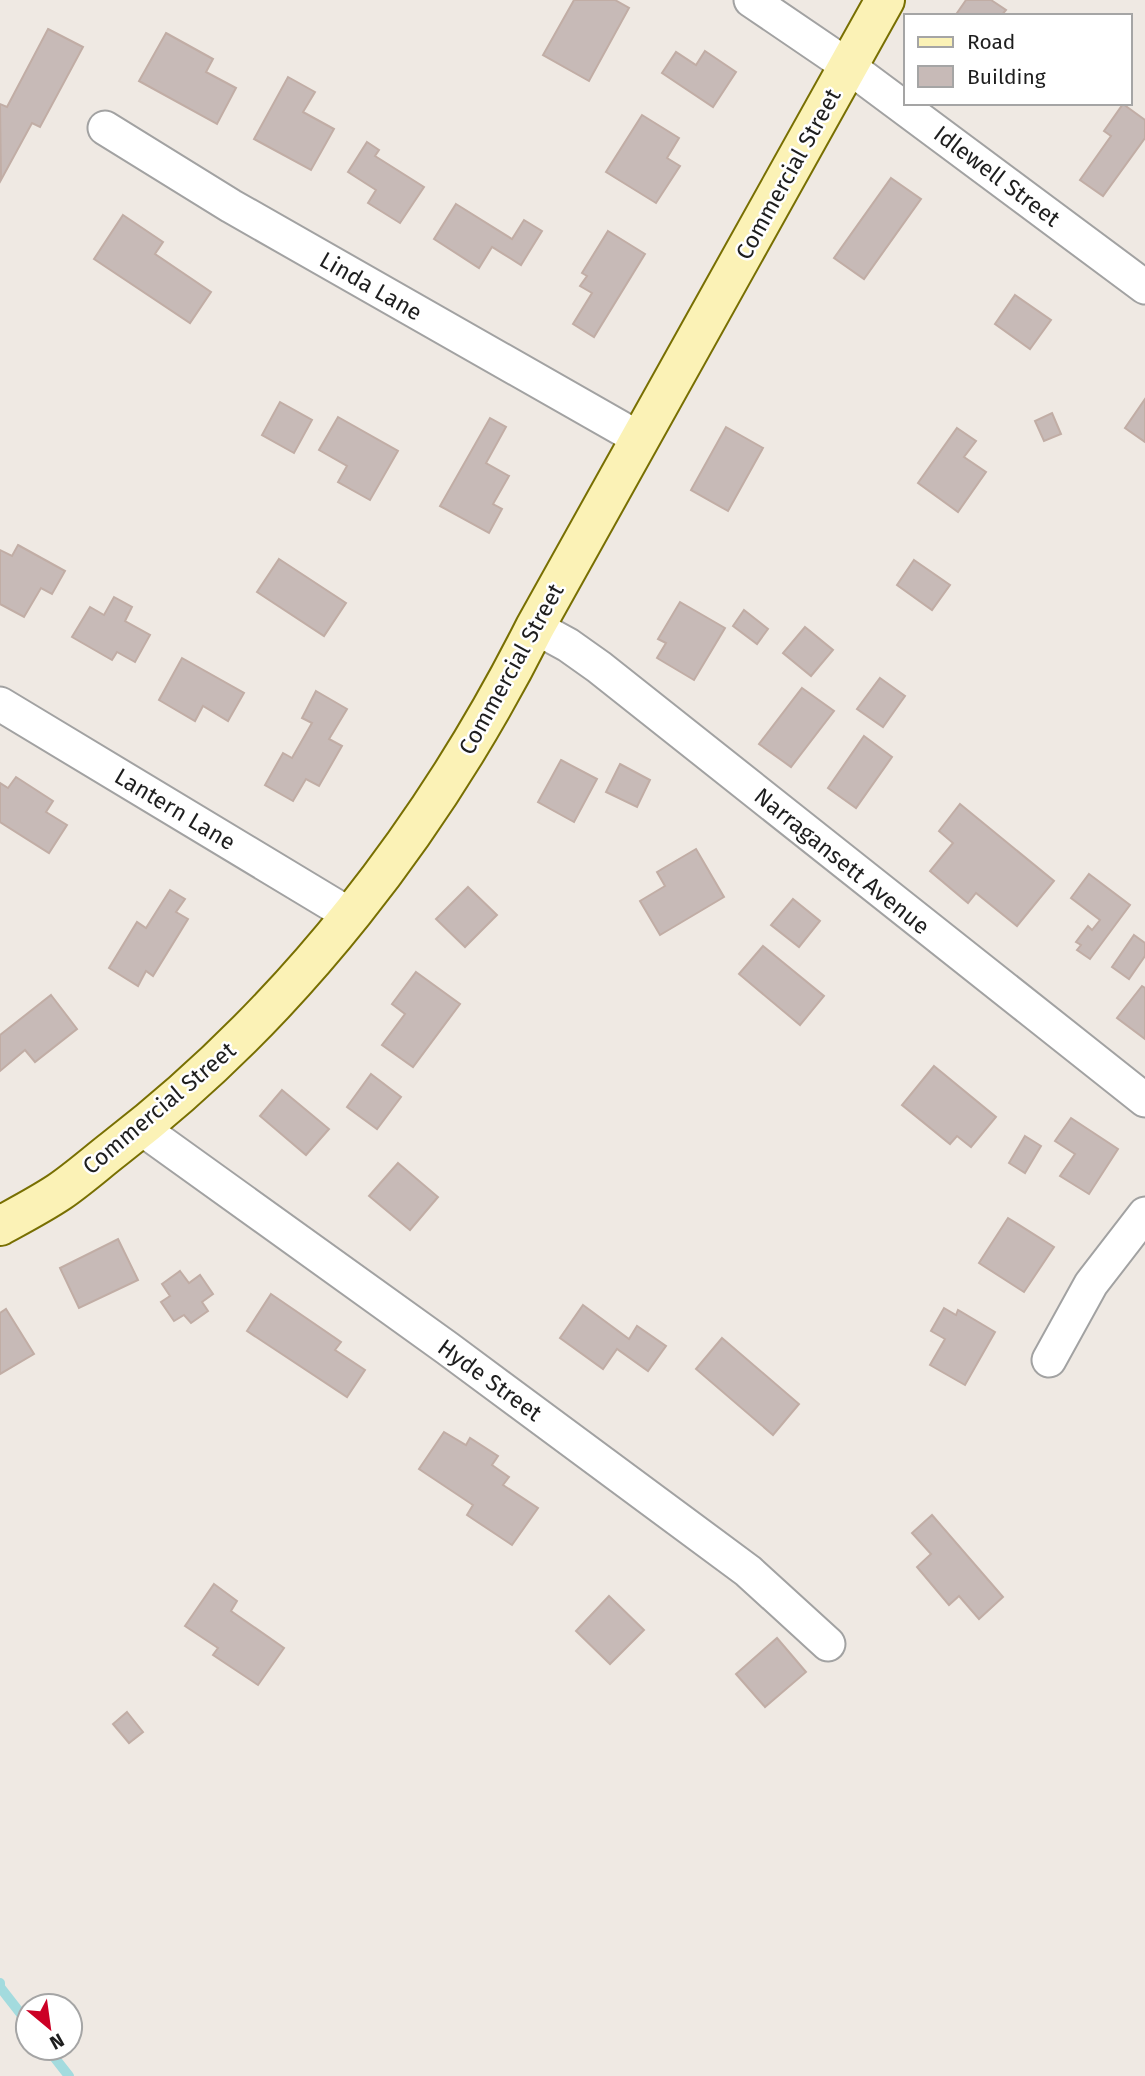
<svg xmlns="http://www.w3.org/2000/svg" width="1145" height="2076" viewBox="0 0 1145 2076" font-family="'Fira Sans',sans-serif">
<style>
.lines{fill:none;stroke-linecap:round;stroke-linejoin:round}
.stream{stroke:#a3dbde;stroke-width:10}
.building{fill:#c7bab7;stroke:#c1ada5;stroke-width:2}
.street-casing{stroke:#a2a2a2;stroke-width:37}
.secondary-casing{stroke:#786f02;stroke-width:42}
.street{stroke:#fff;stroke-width:33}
.secondary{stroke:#fbf2b6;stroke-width:38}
.labels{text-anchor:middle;stroke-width:5;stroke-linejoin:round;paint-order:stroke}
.street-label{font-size:23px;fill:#1e1e1e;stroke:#fff}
</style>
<rect width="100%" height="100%" fill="#efe9e3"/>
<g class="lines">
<!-- stream -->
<g class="stream">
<polyline points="0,1983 0,1987 28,2023"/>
<polyline points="47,2048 69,2076"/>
</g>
</g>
<!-- building -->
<g class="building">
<polygon points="574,0 615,0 629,8 589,81 543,55"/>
<polygon points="966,0 991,0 1006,10 1001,16 955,16"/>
<polygon points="48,29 83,47 40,127 32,123 1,180 0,104 7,107"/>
<polygon points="166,33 213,59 206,72 236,88 217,124 139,81"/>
<polygon points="705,51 736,72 713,107 662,73 676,52 696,65"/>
<polygon points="288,77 315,92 303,112 334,129 311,170 254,139"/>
<polygon points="1123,104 1145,120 1145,138 1103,196 1080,180 1111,136 1104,131"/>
<polygon points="642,115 679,138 667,158 680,166 656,203 606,172"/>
<polygon points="367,142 379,150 375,156 424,187 400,223 368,203 376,190 348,172"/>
<polygon points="891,178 921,199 864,279 834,258"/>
<polygon points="456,204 512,239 524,220 542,231 521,265 492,247 479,268 434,239"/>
<polygon points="123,215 163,242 155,254 211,292 190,323 94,259"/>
<polygon points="608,231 645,254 594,337 573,324 592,293 580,286 587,276 582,273"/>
<polygon points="1015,295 1051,320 1030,349 995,324"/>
<polygon points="1145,399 1145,442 1125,428"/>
<polygon points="280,402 312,420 294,453 262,435"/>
<polygon points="1052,413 1061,434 1044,441 1035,421"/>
<polygon points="338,417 398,451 370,500 338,482 347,466 319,450"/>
<polygon points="490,418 506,427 486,463 509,476 493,504 502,509 489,533 440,506"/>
<polygon points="726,427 763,448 728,511 691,490"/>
<polygon points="957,428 976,441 964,457 986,472 958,512 918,483"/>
<polygon points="18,545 65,571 52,594 41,588 24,617 0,604 0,550 12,556"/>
<polygon points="279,559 346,603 324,636 257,592"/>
<polygon points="914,560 950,585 932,610 897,585"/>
<polygon points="114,597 132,607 125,621 150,635 135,662 117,652 112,660 72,637 90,607 104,615"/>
<polygon points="680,602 725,628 694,680 657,658 666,643 658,639"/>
<polygon points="744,610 768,629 757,644 733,626"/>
<polygon points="805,627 833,650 811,676 783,653"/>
<polygon points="182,658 244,693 228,721 203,706 195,721 159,700"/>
<polygon points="880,678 905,696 883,727 857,709"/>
<polygon points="802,688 834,711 791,767 759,744"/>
<polygon points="316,691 347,709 329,739 342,746 319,786 306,779 293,801 265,785 283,753 292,758 312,723 302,718"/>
<polygon points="864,736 892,757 856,808 828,788"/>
<polygon points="561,760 597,779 574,822 538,802"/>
<polygon points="620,764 650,780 637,807 606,792"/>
<polygon points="16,777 53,801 46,812 67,825 49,853 0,822 0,783 8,788"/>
<polygon points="960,804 1054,881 1017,926 976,893 968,903 930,871 953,843 939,831"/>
<polygon points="696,849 724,897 660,935 640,901 665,886 657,872"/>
<polygon points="1089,874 1130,905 1090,959 1077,950 1081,945 1076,942 1088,926 1092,930 1100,920 1071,898"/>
<polygon points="468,887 497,915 465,947 436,919"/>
<polygon points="170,890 185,899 176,912 188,919 153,976 146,971 138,986 109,968 137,922 146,928"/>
<polygon points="793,899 820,921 799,947 771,925"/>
<polygon points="1134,935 1145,943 1145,956 1129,979 1112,967"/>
<polygon points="763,946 824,996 800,1025 739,974"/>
<polygon points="416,972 460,1004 413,1067 382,1045 405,1014 392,1004"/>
<polygon points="1142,986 1145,988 1145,1039 1117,1018"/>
<polygon points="51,995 77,1029 35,1062 25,1050 0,1071 0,1035"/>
<polygon points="934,1066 996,1117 971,1147 957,1136 950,1144 902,1105"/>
<polygon points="371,1074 401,1097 377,1129 347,1107"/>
<polygon points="282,1090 329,1129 306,1155 260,1116"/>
<polygon points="1071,1118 1118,1149 1089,1194 1060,1176 1075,1154 1055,1141"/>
<polygon points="1025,1136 1041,1146 1025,1173 1009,1163"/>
<polygon points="398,1163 438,1197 410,1230 369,1196"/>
<polygon points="1008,1218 1054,1247 1024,1292 979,1263"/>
<polygon points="118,1239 138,1280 79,1308 60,1268"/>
<polygon points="180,1271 189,1283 200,1275 213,1294 202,1302 208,1311 191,1323 184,1315 174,1321 161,1302 170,1296 162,1284"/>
<polygon points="271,1294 341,1342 335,1350 365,1370 347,1397 247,1331"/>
<polygon points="583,1305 629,1339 637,1326 666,1346 648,1371 617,1349 603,1369 560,1338"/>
<polygon points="944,1308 956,1315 958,1310 995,1332 965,1385 930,1365 945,1339 931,1331"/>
<polygon points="6,1309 34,1354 0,1374 0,1313"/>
<polygon points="722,1338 799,1404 773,1435 696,1369"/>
<polygon points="444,1432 466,1445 470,1438 498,1456 492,1465 509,1477 503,1485 538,1508 512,1545 467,1515 473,1505 419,1469"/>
<polygon points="932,1515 1003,1597 979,1619 959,1596 949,1605 917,1567 931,1554 912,1533"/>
<polygon points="214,1584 237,1601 231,1611 284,1648 258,1685 213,1655 218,1648 185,1626"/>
<polygon points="609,1596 644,1630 610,1664 576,1631"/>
<polygon points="777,1638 806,1672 765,1707 736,1674"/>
<polygon points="127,1712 143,1732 129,1743 113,1724"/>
</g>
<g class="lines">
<defs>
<g id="street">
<polyline points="751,0 848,66 1145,287"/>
<polyline points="105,128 231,206 640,439"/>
<polyline points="535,627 568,645 599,667 1145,1100"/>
<polyline points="0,704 350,915"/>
<polyline points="141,1128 447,1348 748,1571 828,1644"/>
<polyline points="1049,1360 1091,1284 1145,1214"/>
</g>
<path id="secondary" d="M 0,1226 C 20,1215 41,1204 59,1192 C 78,1179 96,1163 114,1149 C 292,1012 434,828 535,627 L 885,0"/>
</defs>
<!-- street casing -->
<use href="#street" class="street-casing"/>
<!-- secondary casing -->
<use href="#secondary" class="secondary-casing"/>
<!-- street -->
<use href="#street" class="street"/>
<!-- secondary -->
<use href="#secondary" class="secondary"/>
</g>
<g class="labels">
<!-- street labels -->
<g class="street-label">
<text transform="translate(788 174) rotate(-61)" y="8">Commercial Street</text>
<text transform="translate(997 176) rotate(37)" y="8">Idlewell Street</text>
<text transform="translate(371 286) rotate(30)" y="8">Linda Lane</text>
<text transform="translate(511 669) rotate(-61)" y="8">Commercial Street</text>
<text transform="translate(175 809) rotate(31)" y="8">Lantern Lane</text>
<text transform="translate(842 861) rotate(39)" y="8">Narragansett Avenue</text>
<text transform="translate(159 1108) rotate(-40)" y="8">Commercial Street</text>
<text transform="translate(490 1380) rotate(36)" y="8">Hyde Street</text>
</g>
</g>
<!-- legend -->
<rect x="904" y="14" width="228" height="91" fill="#ffffff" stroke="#a5a5a5" stroke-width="2"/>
<rect x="918" y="37" width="35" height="10" fill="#fbf2b6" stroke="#a5a5a5" stroke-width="2"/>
<text x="967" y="49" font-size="21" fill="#1e1e1e">Road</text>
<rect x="918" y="66" width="35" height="21" fill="#c7bab7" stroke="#a5a5a5" stroke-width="2"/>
<text x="967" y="84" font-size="21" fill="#1e1e1e">Building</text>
<!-- north arrow -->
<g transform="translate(49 2027) rotate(151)"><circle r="33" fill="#ffffff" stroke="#a5a5a5" stroke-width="2"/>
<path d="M0-5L12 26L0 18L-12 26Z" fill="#cc0025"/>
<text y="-10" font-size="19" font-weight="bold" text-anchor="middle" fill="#1e1e1e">N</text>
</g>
</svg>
